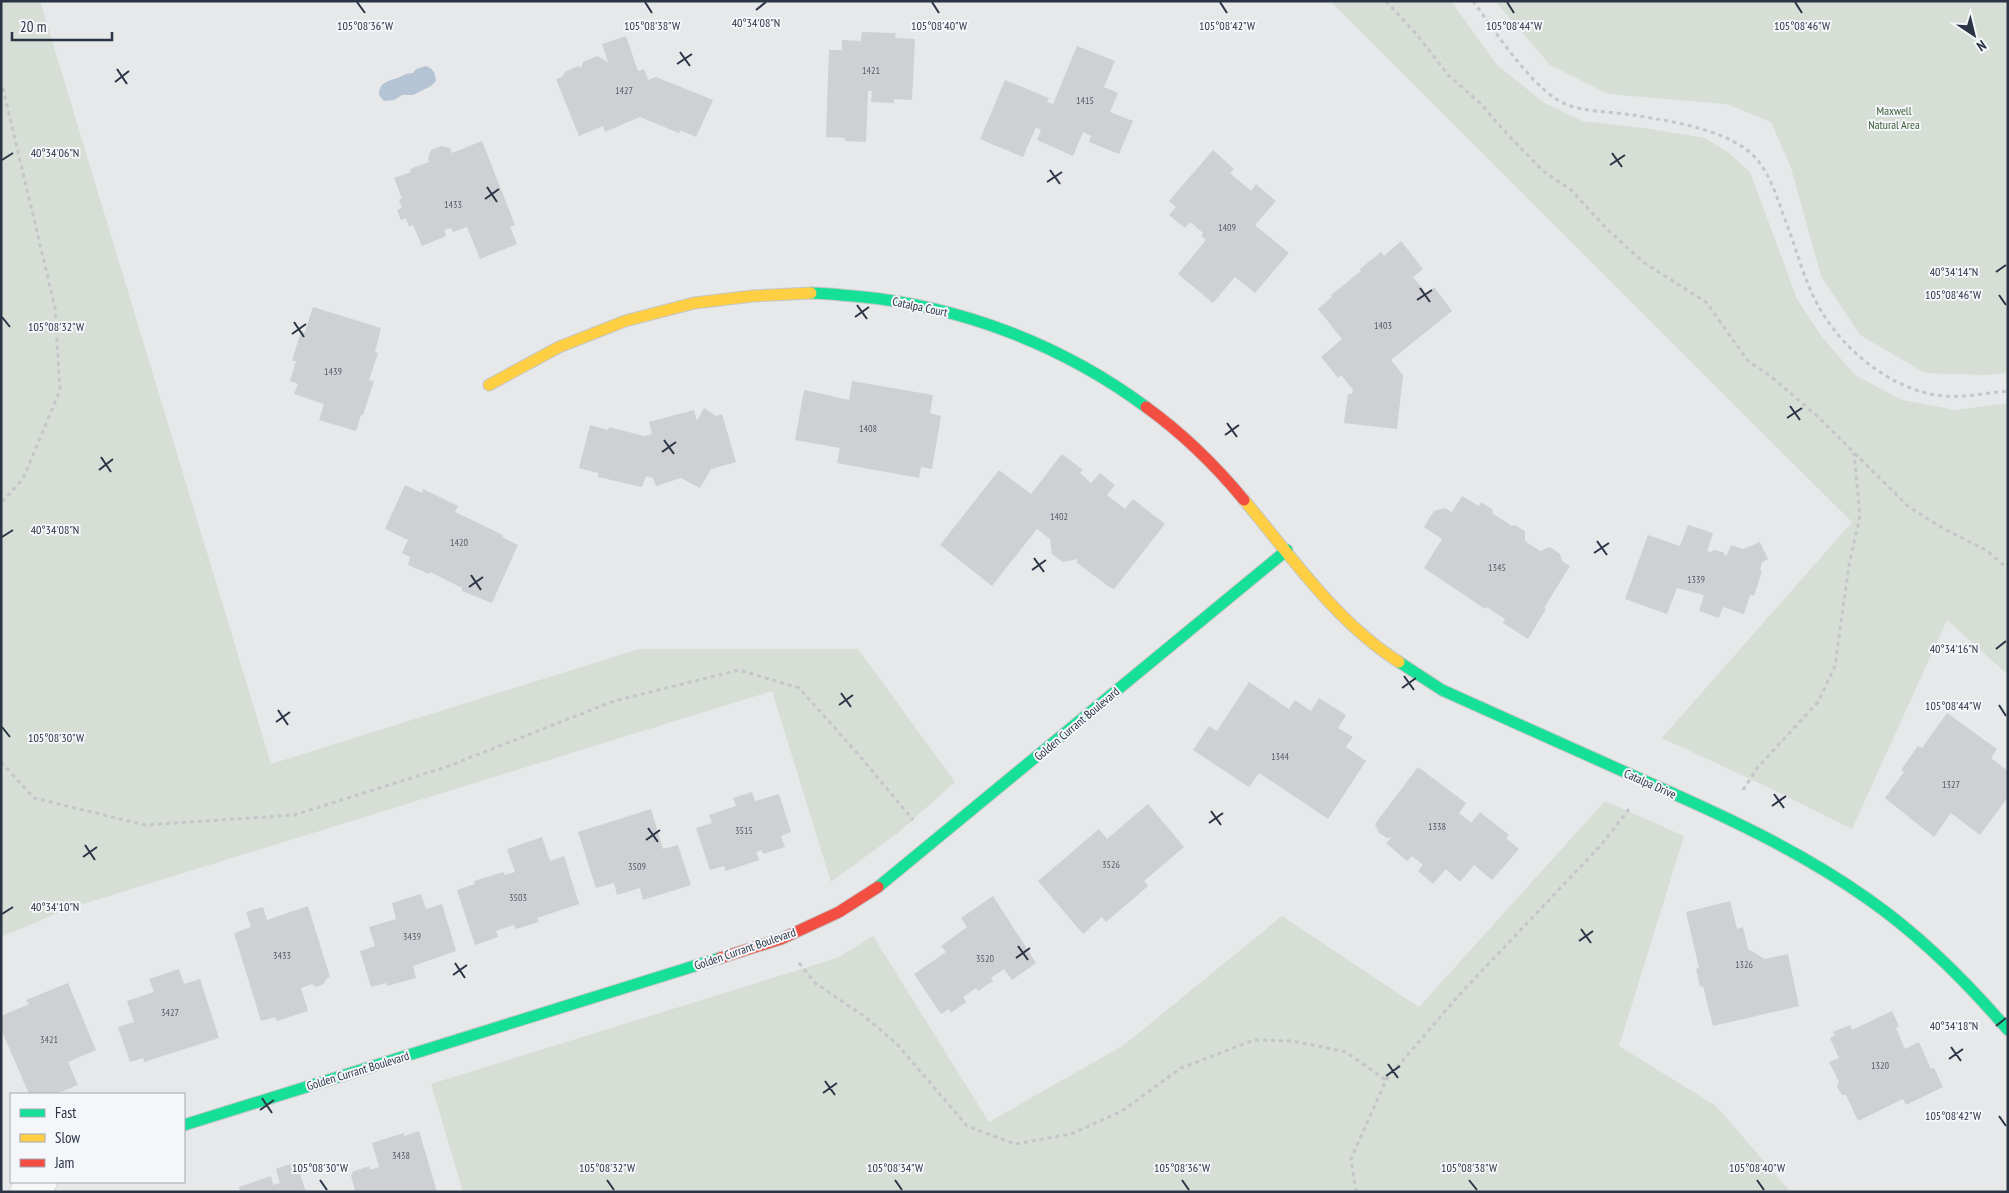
<svg xmlns="http://www.w3.org/2000/svg" width="2009" height="1193" viewBox="0 0 2009 1193" font-family="'PT Sans Narrow',sans-serif">
<style>
.green{fill:#d6ded6}
.water{fill:#b4c4d5}
.building{fill:#ced0d3}
.lines{fill:none;stroke-linecap:round;stroke-linejoin:round}
.street-casing{stroke:#c4c6c8;stroke-width:29}
.fast-casing{stroke:#c4c6c8;stroke-width:13}
.slow-casing{stroke:#c4c6c8;stroke-width:13}
.jam-casing{stroke:#c4c6c8;stroke-width:13}
.path{stroke:#c5c6ca;stroke-width:3;stroke-dasharray:4 4;stroke-linecap:butt}
.street{stroke:#f5f6f7;stroke-width:28}
.fast{stroke:#16e098;stroke-width:11}
.slow{stroke:#ffcf43;stroke-width:11}
.jam{stroke:#f24e42;stroke-width:11}
.ticks{fill:none;stroke:#2b3445;stroke-width:2}
.labels{text-anchor:middle;stroke-width:4;stroke-linejoin:round;paint-order:stroke}
.number-label{font-size:10px;fill:#545c69}
.park-label{font-size:12px;fill:#3f6138;stroke:#f4f6f9}
.street-label{font-size:12px;fill:#2b3445;stroke:#f4f6f9}
.ticks-label{font-size:12px;text-anchor:middle;fill:#2b3445;stroke:#f4f6f9;stroke-width:4;stroke-linejoin:round;paint-order:stroke}
</style>
<rect width="100%" height="100%" fill="#e6e8ea"/>
<!-- green -->
<g class="green">
<polygon points="1,1 40,1 271,764 639,649 858,649 955,782 899,832 831,882 772,691 67,909 1,937"/>
<polygon points="1330,1 1451,1 1497,65 1543,102 1582,121 1650,129 1705,138 1729,153 1750,172 1797,299 1822,337 1855,375 1902,400 1956,410 2008,403 2008,675 1947,620 1852,829 1776,791 1662,738 1852,522"/>
<polygon points="1495,1 2008,1 2008,373 1985,375 1925,373 1860,335 1821,276 1791,168 1771,122 1727,104 1608,94 1550,65"/>
<polygon points="1605,801 1684,836 1619,1046 1716,1106 1788,1189 1787,1192 463,1192 431,1084 837,958 873,936 989,1122 1124,1045 1282,916 1419,1007"/>
</g>
<!-- water -->
<path class="water" d="M 426,66 C 434,69 435,73 436,81 L 431,86 L 413,95 L 402,95 L 394,100 L 384,101 L 379,95 C 379,84 385,82 394,79 C 402,77 405,73 413,73 L 416,69 Z"/>
<!-- building -->
<g class="building">
<polygon points="862,32 896,33 895,38 915,39 912,100 894,99 894,103 871,102 872,91 868,91 866,142 845,141 845,138 826,137 829,50 842,50 842,40 861,41"/>
<polygon points="626,36 638,71 644,69 648,80 656,77 713,100 696,137 680,130 679,133 640,117 605,132 603,126 579,136 556,79 562,77 565,72 578,66 581,68 583,62 597,56 608,62 602,44"/>
<polygon points="1077,46 1115,61 1104,87 1118,93 1110,112 1133,121 1119,154 1089,142 1091,136 1083,132 1073,156 1037,140 1041,130 1036,127 1023,157 980,139 1005,80 1049,98 1047,102 1053,104"/>
<polygon points="482,141 515,225 510,227 517,244 480,259 467,227 453,232 451,228 444,230 446,236 422,246 413,225 409,227 406,218 401,220 397,210 402,208 399,200 402,198 394,178 411,172 410,169 429,162 428,158 431,150 442,146 450,148 452,153"/>
<polygon points="1213,150 1234,169 1230,173 1251,191 1256,184 1276,201 1255,225 1289,253 1255,293 1235,277 1213,303 1178,274 1206,240 1201,236 1203,233 1190,222 1185,228 1169,215 1176,207 1169,201"/>
<polygon points="1401,241 1423,269 1413,277 1426,293 1434,287 1452,311 1391,360 1403,375 1397,429 1344,423 1348,394 1352,394 1353,390 1341,375 1338,378 1321,357 1342,339 1318,309 1332,297 1331,295 1361,271 1360,269 1381,252 1384,256"/>
<polygon points="313,307 381,328 375,352 378,353 369,380 374,381 363,415 361,415 356,431 319,420 324,404 294,394 298,384 290,381 296,361 292,361 301,331 305,332"/>
<polygon points="852,381 933,395 930,413 941,416 932,469 921,467 919,478 837,463 840,448 795,440 804,390 849,400"/>
<polygon points="704,408 716,416 722,414 736,462 711,469 700,488 681,478 656,486 653,478 646,476 642,487 598,477 598,473 579,468 590,425 608,430 609,427 644,436 652,434 649,422 694,410 697,421"/>
<polygon points="1062,454 1083,470 1080,473 1091,483 1100,473 1115,485 1107,495 1125,509 1133,499 1165,524 1114,589 1108,586 1077,563 1077,559 1063,562 1052,554 1050,539 1037,529 992,586 940,545 999,470 1031,494"/>
<polygon points="405,485 422,493 423,489 458,506 455,512 503,535 502,537 518,545 492,603 462,591 462,588 430,572 429,574 408,565 410,557 402,553 408,540 385,529"/>
<polygon points="1462,496 1479,506 1481,502 1493,510 1492,513 1512,526 1515,525 1525,531 1525,541 1540,551 1550,547 1560,554 1562,561 1570,566 1544,608 1546,609 1528,639 1503,623 1505,619 1487,607 1485,609 1424,568 1442,539 1424,527 1434,511 1445,508 1452,512"/>
<polygon points="1688,525 1713,533 1707,551 1711,552 1714,550 1723,552 1726,557 1731,545 1743,549 1760,542 1768,559 1762,562 1760,570 1762,571 1754,596 1750,595 1744,614 1723,607 1719,618 1699,611 1704,595 1677,588 1667,614 1625,599 1648,535 1680,546"/>
<polygon points="1249,682 1289,709 1295,700 1311,711 1319,698 1346,715 1338,728 1353,737 1346,747 1366,761 1328,819 1259,773 1249,787 1193,750 1209,726 1217,731"/>
<polygon points="1947,713 1997,749 1991,758 2008,771 2008,797 1980,835 1951,813 1934,837 1885,798 1904,772 1901,770 1918,746 1922,748"/>
<polygon points="1418,767 1466,803 1459,813 1471,823 1480,812 1509,835 1506,838 1519,849 1492,880 1474,865 1460,882 1446,869 1433,884 1418,871 1423,865 1412,856 1407,861 1386,843 1392,837 1387,838 1379,833 1375,824"/>
<polygon points="752,792 755,801 779,794 791,832 781,836 785,847 763,854 761,850 756,852 759,860 726,871 724,866 710,870 696,828 712,823 709,815 736,806 733,798"/>
<polygon points="1148,804 1184,847 1144,881 1148,886 1106,922 1102,917 1083,934 1038,881 1099,829 1107,839"/>
<polygon points="651,809 663,849 678,845 691,885 643,900 640,888 617,895 614,883 596,888 578,832"/>
<polygon points="542,837 550,861 564,856 579,904 537,918 539,922 516,929 514,925 496,931 498,937 475,945 457,890 475,884 474,881 503,872 505,875 515,872 507,849"/>
<polygon points="421,894 426,909 442,904 456,951 413,966 416,978 387,986 386,983 371,987 360,951 375,946 369,927 396,919 392,903"/>
<polygon points="993,896 1036,963 1012,980 1004,969 991,978 993,981 978,991 976,988 963,997 966,1002 951,1013 949,1009 941,1014 914,974 946,952 941,946 967,927 961,918"/>
<polygon points="1730,901 1737,929 1743,927 1748,949 1765,959 1788,954 1799,1006 1713,1026 1703,986 1700,987 1696,969 1699,968 1686,912"/>
<polygon points="308,906 330,977 326,979 324,984 316,987 312,984 301,988 308,1011 277,1021 275,1017 261,1021 234,933 251,927 246,912 263,907 267,920"/>
<polygon points="179,969 184,984 200,979 219,1038 144,1062 143,1058 130,1062 118,1027 134,1022 127,1001 154,992 149,979"/>
<polygon points="68,983 96,1050 68,1062 78,1085 56,1094 29,1094 1,1029 1,1016 29,1004 26,1000"/>
<polygon points="1892,1011 1899,1026 1896,1028 1905,1049 1919,1042 1931,1069 1934,1068 1943,1087 1906,1105 1903,1099 1858,1121 1846,1095 1842,1095 1837,1087 1839,1082 1829,1062 1839,1058 1830,1038 1835,1035 1833,1032 1850,1025 1852,1030"/>
<polygon points="419,1131 437,1192 355,1192 351,1175 353,1174 352,1172 369,1166 370,1170 379,1167 372,1143 404,1133 404,1136"/>
<polygon points="296,1162 306,1192 240,1192 239,1187 271,1176 273,1185 280,1183 276,1169"/>
</g>
<g class="lines">
<defs>
<polyline id="street" points="24,1192 43,1182"/>
<g id="fast">
<path d="M 811,293 C 825,293 839,295 853,296 C 958,305 1061,344 1146,407"/>
<path d="M 1399,662 L 1442,690 C 1510,720 1577,751 1645,781 C 1722,815 1799,850 1868,899 C 1921,936 1966,981 2008,1030"/>
<polyline points="878,887 1287,550"/>
<polyline points="184,1125 720,958"/>
</g>
<g id="slow">
<polyline points="489,385 559,347 625,321 694,303 753,296 811,293"/>
<path d="M 1244,500 C 1291,556 1336,622 1399,662"/>
</g>
<g id="jam">
<path d="M 1146,407 C 1182,433 1215,465 1244,500"/>
<polyline points="720,958 781,939 839,912 878,887"/>
</g>
</defs>
<!-- street casing -->
<use href="#street" class="street-casing"/>
<!-- fast casing -->
<use href="#fast" class="fast-casing"/>
<!-- slow casing -->
<use href="#slow" class="slow-casing"/>
<!-- jam casing -->
<use href="#jam" class="jam-casing"/>
<!-- path -->
<g class="path">
<polyline points="1386,1 1418,36 1448,75 1480,103 1509,136 1542,170 1571,190 1608,230 1643,262 1706,302 1748,361 1769,375 1815,414 1909,507 1944,529 1986,550 2008,569"/>
<path d="M 1473,1 C 1495,31 1526,79 1556,99 C 1578,113 1608,111 1633,115 C 1669,121 1718,128 1747,150 C 1770,168 1776,197 1786,222 C 1798,253 1806,289 1825,317 C 1849,354 1892,388 1936,395 C 1959,399 1985,393 2008,391"/>
<polyline points="1,80 55,308 60,390 23,479 1,503"/>
<polyline points="1,762 34,798 145,825 294,815 446,767 614,701 739,670 799,688 858,754 913,820"/>
<polyline points="1743,790 1758,767 1818,702 1835,666 1849,565 1860,516 1854,453"/>
<polyline points="799,963 815,983 865,1017 897,1044 967,1126 1015,1144 1071,1134 1122,1111 1181,1068 1254,1040 1293,1041 1346,1052 1386,1080"/>
<polyline points="1356,1192 1351,1159 1386,1080 1460,994 1602,844 1629,809"/>
</g>
<!-- street -->
<use href="#street" class="street"/>
<!-- fast -->
<use href="#fast" class="fast"/>
<!-- slow -->
<use href="#slow" class="slow"/>
<!-- jam -->
<use href="#jam" class="jam"/>
</g>
<!-- ticks -->
<path class="ticks" d="M 357,2 L 365,13M 645,2 L 652,13M 932,2 L 939,13M 1220,2 L 1227,13M 1507,2 L 1514,13M 1795,2 L 1802,13M 756,10 L 766,2M 680,52 L 690,66M 677,64 L 692,54M 117,69 L 127,84M 115,82 L 129,71M 1612,153 L 1622,167M 2,160 L 13,153M 1610,165 L 1625,155M 1050,170 L 1060,184M 1047,182 L 1062,172M 487,187 L 497,202M 485,199 L 499,189M 1996,272 L 2006,265M 1420,288 L 1430,302M 1999,295 L 2006,305M 1417,300 L 1432,290M 857,305 L 867,319M 2,317 L 10,327M 855,317 L 869,307M 294,322 L 304,337M 292,334 L 306,324M 1790,406 L 1800,420M 1787,418 L 1802,408M 1227,423 L 1237,437M 1225,435 L 1239,425M 664,440 L 674,454M 662,452 L 676,442M 101,457 L 111,472M 99,470 L 113,459M 2,537 L 13,530M 1597,541 L 1607,555M 1594,553 L 1609,543M 1034,558 L 1044,572M 1032,570 L 1046,560M 471,575 L 481,590M 469,587 L 483,577M 1996,649 L 2006,641M 1404,676 L 1414,690M 1402,688 L 1416,678M 841,693 L 851,707M 839,705 L 853,695M 1999,705 L 2006,716M 278,710 L 288,725M 276,722 L 290,712M 2,727 L 10,737M 1774,794 L 1784,808M 1772,806 L 1786,796M 1211,811 L 1221,825M 1209,823 L 1223,813M 648,828 L 658,842M 646,840 L 660,830M 85,845 L 95,860M 83,857 L 97,847M 2,914 L 13,907M 1581,929 L 1591,943M 1579,941 L 1593,931M 1018,946 L 1028,960M 1016,958 L 1030,948M 455,963 L 465,978M 453,975 L 467,965M 1996,1026 L 2006,1018M 1951,1047 L 1961,1061M 1949,1059 L 1963,1049M 1388,1064 L 1398,1078M 1386,1076 L 1400,1066M 825,1081 L 835,1095M 823,1093 L 837,1083M 262,1098 L 272,1113M 260,1110 L 274,1100M 1999,1116 L 2006,1126M 320,1180 L 327,1190M 607,1180 L 614,1190M 895,1180 L 902,1190M 1182,1180 L 1189,1190M 1469,1180 L 1477,1190M 1757,1180 L 1764,1190"/>
<g class="labels">
<!-- number labels -->
<g class="number-label">
<text x="871" y="74">1421</text>
<text x="624" y="94">1427</text>
<text x="1085" y="104">1415</text>
<text x="453" y="208">1433</text>
<text x="1227" y="231">1409</text>
<text x="1383" y="329">1403</text>
<text x="333" y="375">1439</text>
<text x="868" y="432">1408</text>
<text x="1059" y="520">1402</text>
<text x="459" y="546">1420</text>
<text x="1497" y="571">1345</text>
<text x="1696" y="583">1339</text>
<text x="1280" y="760">1344</text>
<text x="1951" y="788">1327</text>
<text x="1437" y="830">1338</text>
<text x="744" y="834">3515</text>
<text x="1111" y="868">3526</text>
<text x="637" y="870">3509</text>
<text x="518" y="901">3503</text>
<text x="412" y="940">3439</text>
<text x="282" y="959">3433</text>
<text x="985" y="962">3520</text>
<text x="1744" y="968">1326</text>
<text x="170" y="1016">3427</text>
<text x="49" y="1043">3421</text>
<text x="1880" y="1069">1320</text>
<text x="401" y="1159">3438</text>
</g>
<!-- park labels -->
<g class="park-label">
<text x="1894" y="115">Maxwell<tspan x="1894" dy="14">Natural Area</tspan></text>
</g>
<!-- street labels -->
<g class="street-label">
<text transform="translate(920 307) rotate(12)" y="4">Catalpa Court</text>
<text transform="translate(1077 724) rotate(-40)" y="4">Golden Currant Boulevard</text>
<text transform="translate(1650 784) rotate(24)" y="4">Catalpa Drive</text>
<text transform="translate(745 949) rotate(-19)" y="4">Golden Currant Boulevard</text>
<text transform="translate(358 1071) rotate(-17)" y="4">Golden Currant Boulevard</text>
</g>
</g>
<g class="ticks-label">
<text x="756" y="27">40°34'08"N</text>
<text x="365" y="30">105°08'36"W</text>
<text x="652" y="30">105°08'38"W</text>
<text x="939" y="30">105°08'40"W</text>
<text x="1227" y="30">105°08'42"W</text>
<text x="1514" y="30">105°08'44"W</text>
<text x="1802" y="30">105°08'46"W</text>
<text x="55" y="157">40°34'06"N</text>
<text x="1954" y="276">40°34'14"N</text>
<text x="1953" y="299">105°08'46"W</text>
<text x="56" y="331">105°08'32"W</text>
<text x="55" y="534">40°34'08"N</text>
<text x="1954" y="653">40°34'16"N</text>
<text x="1953" y="710">105°08'44"W</text>
<text x="56" y="742">105°08'30"W</text>
<text x="55" y="911">40°34'10"N</text>
<text x="1954" y="1030">40°34'18"N</text>
<text x="1953" y="1120">105°08'42"W</text>
<text x="320" y="1172">105°08'30"W</text>
<text x="607" y="1172">105°08'32"W</text>
<text x="895" y="1172">105°08'34"W</text>
<text x="1182" y="1172">105°08'36"W</text>
<text x="1469" y="1172">105°08'38"W</text>
<text x="1757" y="1172">105°08'40"W</text>
</g>
<!-- border -->
<rect width="2009" height="1193" fill="none" stroke="#2b3445" stroke-width="5"/>
<!-- legend -->
<rect x="10" y="1093" width="175" height="90" fill="#f4f6f9" stroke="#a4a8b1"/>
<rect x="20" y="1109" width="25" height="8" fill="#16e098" stroke="#a4a8b1"/>
<text x="55" y="1118" font-size="15" fill="#2b3445">Fast</text>
<rect x="20" y="1134" width="25" height="8" fill="#ffcf43" stroke="#a4a8b1"/>
<text x="55" y="1143" font-size="15" fill="#2b3445">Slow</text>
<rect x="20" y="1159" width="25" height="8" fill="#f24e42" stroke="#a4a8b1"/>
<text x="55" y="1168" font-size="15" fill="#2b3445">Jam</text>
<!-- north arrow -->
<g transform="translate(1974 35) rotate(145)" stroke="#f4f6f9" stroke-width="4" paint-order="stroke">
<path d="M0-4L9 19L0 12L-9 19Z" fill="#2b3445"/>
<text y="-8" font-size="14" font-weight="bold" text-anchor="middle" fill="#2b3445">N</text>
</g>
<!-- scale -->
<path d="M12 32v8h100v-8" fill="none" stroke="#2b3445" stroke-width="2.5"/>
<text x="20" y="32" font-size="15" fill="#2b3445" stroke="#f4f6f9" stroke-width="4" paint-order="stroke">20 m</text>
</svg>
